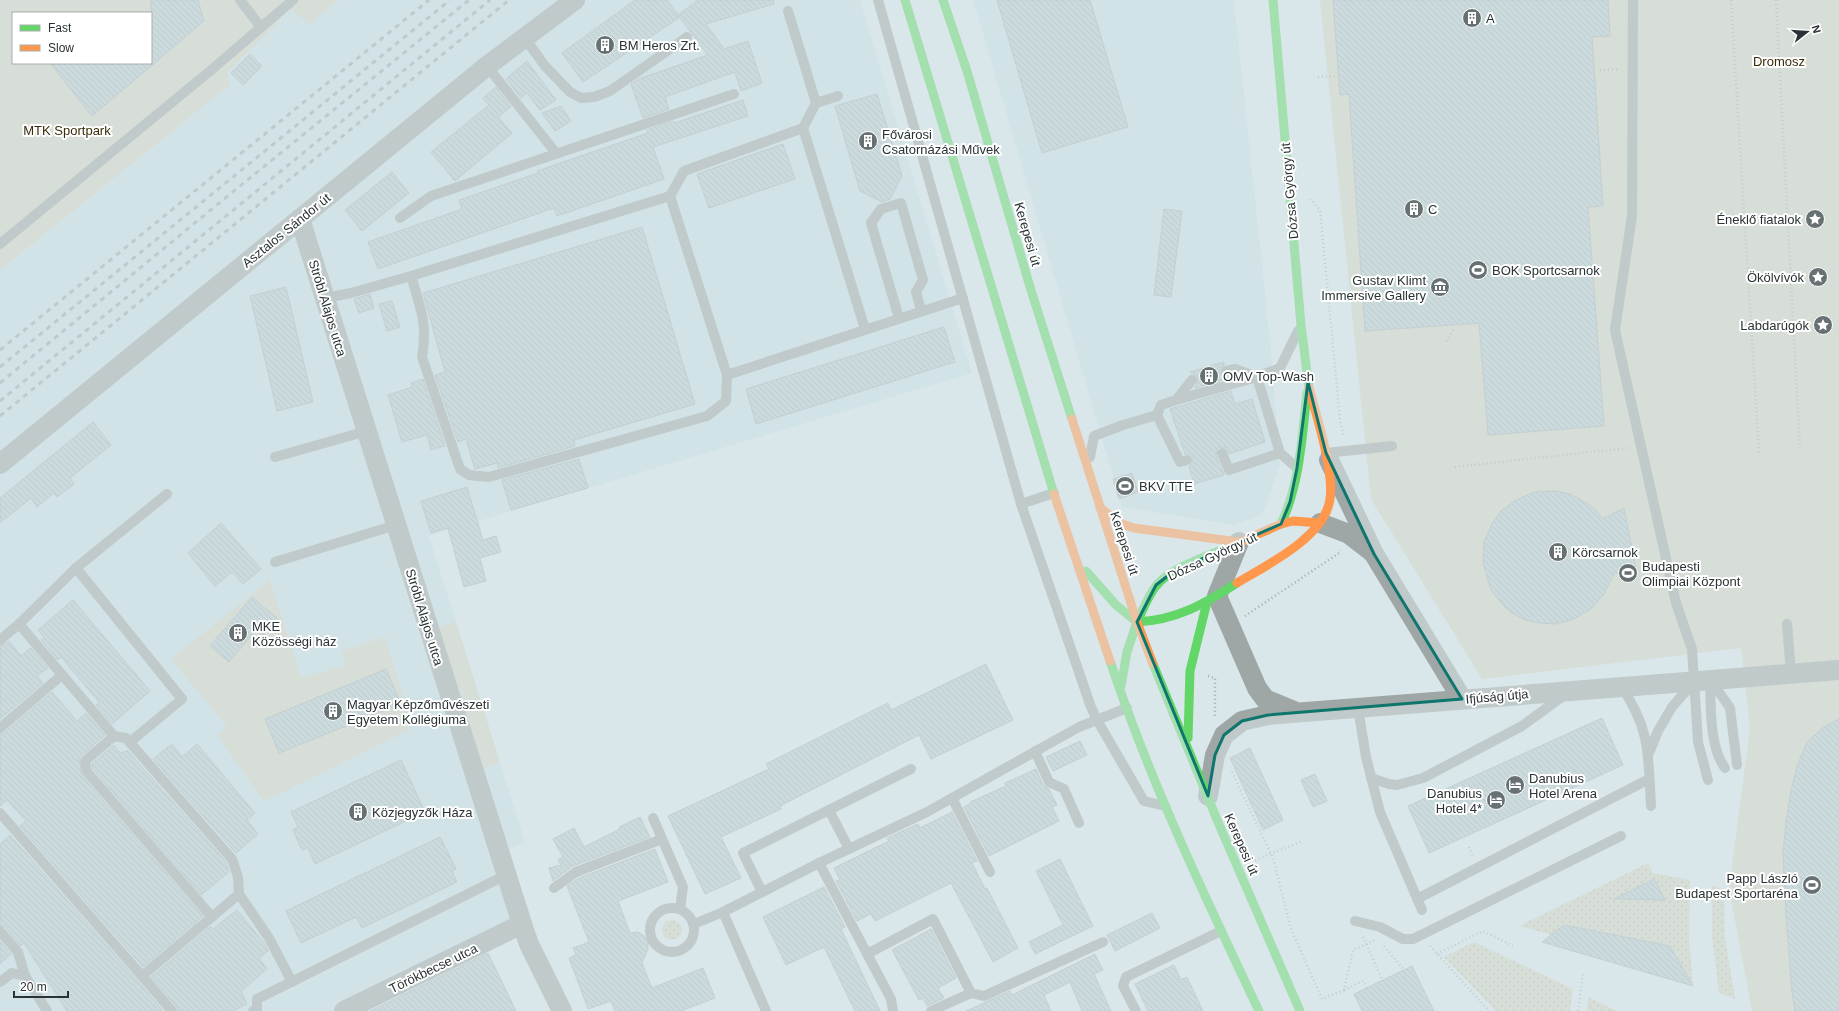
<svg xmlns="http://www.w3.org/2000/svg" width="1839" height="1011" viewBox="0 0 1839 1011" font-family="Arial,sans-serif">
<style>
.built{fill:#c6dde2}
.grass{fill:url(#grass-dots);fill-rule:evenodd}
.green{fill:#d2d0c2;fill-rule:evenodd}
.building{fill:url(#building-back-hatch);stroke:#a7b1b4}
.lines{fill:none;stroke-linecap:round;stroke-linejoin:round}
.path{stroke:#a4abad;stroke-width:2.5;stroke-dasharray:1 3;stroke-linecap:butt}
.lane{stroke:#9fa6a6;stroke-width:10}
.street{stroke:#9fa6a6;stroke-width:20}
.fast{stroke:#63d668;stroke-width:9}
.slow{stroke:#ff974d;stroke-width:9}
.rail{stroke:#9fa7a9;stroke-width:3;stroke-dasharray:5 5;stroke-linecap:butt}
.marked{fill:none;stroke:#0f766e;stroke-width:3;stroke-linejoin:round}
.labels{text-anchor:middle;stroke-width:4;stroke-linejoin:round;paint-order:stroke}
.poi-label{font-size:13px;fill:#293234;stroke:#fff;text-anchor:start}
.park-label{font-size:13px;fill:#3a2c0a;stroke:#fff}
.street-label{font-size:13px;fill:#293234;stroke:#fff}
</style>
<defs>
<pattern id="grass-dots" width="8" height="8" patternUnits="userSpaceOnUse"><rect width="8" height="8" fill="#d2d0c2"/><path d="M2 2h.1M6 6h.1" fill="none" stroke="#b4b3a7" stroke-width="1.8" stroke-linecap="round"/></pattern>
<pattern id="building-back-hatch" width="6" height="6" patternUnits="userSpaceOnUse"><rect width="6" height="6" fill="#b9c9cc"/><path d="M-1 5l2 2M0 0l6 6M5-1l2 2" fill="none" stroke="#9fadb0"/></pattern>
</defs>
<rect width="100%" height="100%" fill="#dae7ea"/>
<!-- built -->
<g class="built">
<polygon points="338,0 860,0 972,373 429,536 525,842 503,852 531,914 332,1011 0,1011 0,270 231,84 227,72 278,23 288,8 310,24"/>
<polygon points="973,0 1234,0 1270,339 1280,464 1267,504 1260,516 1233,525 1122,507"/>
</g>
<!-- grass -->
<g class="grass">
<path d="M 1648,863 L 1653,873 L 1690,880 L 1689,940 L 1693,986 L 1670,946 L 1565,925 L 1552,935 L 1519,926 ZM 1654,879 L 1665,900 L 1615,899 Z"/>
<polygon points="1712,886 1724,889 1725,937 1735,999 1719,993 1712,937"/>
<circle cx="672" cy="930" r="10"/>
<polygon points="1474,942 1573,989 1570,1011 1496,1011 1444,957"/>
<polygon points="1588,997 1617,1011 1587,1011"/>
</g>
<!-- green -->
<g class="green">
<path d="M 0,0 L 338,0 L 310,24 L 288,8 L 278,23 L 227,72 L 231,84 L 0,270 ZM 13,13 L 151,13 L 151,63 L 13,63 Z"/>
<polygon points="1320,0 1839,0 1839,1011 1752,1011 1729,889 1750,728 1741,648 1482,679 1371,499"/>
<polygon points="270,580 301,678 346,665 342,651 385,637 407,710 409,730 264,801 217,735 227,726 171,659"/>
<polygon points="456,622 500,763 483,768 461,695 463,692 462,690 458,688 439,627"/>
</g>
<!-- building -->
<g class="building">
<polygon points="151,0 198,0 204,21 92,116 50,63 151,63"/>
<polygon points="635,0 667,0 680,17 583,82 562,53"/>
<polygon points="698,0 774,0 774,4 706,24 724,49 748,41 762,83 741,91 735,72 665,97 669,109 643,118 631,84 638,79 708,55 678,15"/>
<polygon points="997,0 1090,0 1128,127 1042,153"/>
<polygon points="1333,0 1608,0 1610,36 1592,37 1603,206 1588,207 1604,426 1488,435 1479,323 1365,331 1349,94 1340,95"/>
<polygon points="250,54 262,66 243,85 231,73"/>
<polygon points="527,61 556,100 540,110 527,93 521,98 506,79"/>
<polygon points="496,87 511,107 498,117 512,133 455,181 431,152 489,105 483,98"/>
<polygon points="877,94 902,176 890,199 882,202 860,191 835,106"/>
<polygon points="743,100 748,116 653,147 664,179 557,216 554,208 378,269 368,242 462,209 459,200 538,173 537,171 648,133 647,130 673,121 674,123"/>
<polygon points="561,106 571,121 555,131 542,113"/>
<polygon points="783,144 795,179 709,208 697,174"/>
<polygon points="392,172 409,193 362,231 345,210"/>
<polygon points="1164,209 1182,211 1171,297 1154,295"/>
<polygon points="642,227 695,404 574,440 575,446 498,468 497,463 475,469 466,439 458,442 435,375 445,372 423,293"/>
<polygon points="286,287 313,402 277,411 250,296"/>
<polygon points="370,294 374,308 359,313 354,299"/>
<polygon points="392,301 400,327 387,331 379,304"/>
<polygon points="944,327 955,362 756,424 746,389"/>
<polygon points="1224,362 1224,365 1220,369 1220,373 1222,376 1228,378 1195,388 1198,378 1190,372"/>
<polygon points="423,379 445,446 431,450 427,435 402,442 388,395 412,387 411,383"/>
<polygon points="1231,391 1235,404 1252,399 1265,442 1229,454 1226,448 1219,447 1217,449 1216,455 1224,475 1194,484 1189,466 1193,462 1193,458 1189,454 1185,454 1170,409"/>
<polygon points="93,422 111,445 70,478 74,484 57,497 54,493 37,507 31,498 0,523 0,498"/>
<polygon points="579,459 588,488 511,510 502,480"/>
<polygon points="1132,473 1138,492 1119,499 1113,479"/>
<polygon points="467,487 483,540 496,536 501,552 480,558 486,581 464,587 448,528 431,533 421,501"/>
<polygon points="1555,491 1570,494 1585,502 1596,510 1602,519 1624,508 1637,574 1614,573 1604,594 1592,608 1574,619 1555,624 1539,623 1525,620 1512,613 1505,607 1491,590 1483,563 1484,542 1492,524 1501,511 1516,500 1535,492"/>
<polygon points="221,523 261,569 243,584 232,572 215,586 188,553"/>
<polygon points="252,597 277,618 262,636 256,630 229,662 210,646"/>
<polygon points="73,600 150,691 112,724 96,705 99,702 61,657 58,660 41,640 44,637 38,630"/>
<polygon points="9,641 21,656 31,648 48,668 37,676 43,683 0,719 0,646"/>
<polygon points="986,664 1013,720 931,759 919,735 780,806 781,809 721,837 741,878 705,894 668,816 769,769 766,764 888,703 891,710"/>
<polygon points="386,669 401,704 279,753 265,719"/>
<polygon points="52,692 77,721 86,713 105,735 79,758 82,776 203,916 143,967 20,826 26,821 7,800 0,806 0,734 4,733"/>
<polygon points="1602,718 1623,765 1429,853 1408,806"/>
<polygon points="1839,719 1839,1011 1795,1011 1792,992 1786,916 1783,853 1786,822 1791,791 1797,766 1807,742 1824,727"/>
<polygon points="1080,741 1087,755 1053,771 1046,757"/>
<polygon points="172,744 182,757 197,744 255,813 247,820 258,834 236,853 153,759"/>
<polygon points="114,745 120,753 128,751 226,862 229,872 201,895 93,769 92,764"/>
<polygon points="1250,748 1283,820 1263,830 1230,758"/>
<polygon points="401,760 425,812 315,864 308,848 302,850 293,830 298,827 291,812"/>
<polygon points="1036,769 1043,785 1049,789 1057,805 1052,807 1059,821 989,856 964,807 971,803 970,802 1006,786 1005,783"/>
<polygon points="1315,774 1327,801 1313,807 1301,780"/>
<polygon points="952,812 977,861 972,863 985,889 987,888 1018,948 993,962 951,883 875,921 871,914 857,921 836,881 840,880 834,868 889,841 887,838 918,824 920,828"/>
<polygon points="640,817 650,837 573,866 553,881 549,868 561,865 558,860 563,857 553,839 574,828 584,847 620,829 619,827"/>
<polygon points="10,835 137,980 163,1011 67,1011 24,943 21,946 5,927 0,925 0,844"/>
<polygon points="440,837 456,869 452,871 457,882 362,928 356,917 301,943 286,911"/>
<polygon points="655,849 668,882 618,901 630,933 638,932 644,936 648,942 648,949 642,963 652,988 703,968 715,998 681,1011 615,1011 611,1001 588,1009 569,958 576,955 573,948 589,942 567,886 579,878"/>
<polygon points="1060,859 1093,926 1035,954 1029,942 1063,925 1036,871"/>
<polygon points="1654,879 1665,900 1614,899"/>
<polygon points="824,887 845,927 841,929 880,1011 855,1011 824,947 786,965 763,917"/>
<polygon points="237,910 265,944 268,951 259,958 267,969 241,991 247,1004 233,1011 178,1011 177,1007 151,977 211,926 213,929"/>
<polygon points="1152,913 1160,928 1115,951 1107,935"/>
<polygon points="1564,925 1670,946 1693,986 1542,942"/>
<polygon points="931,929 956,978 938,988 944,998 927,1006 923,998 919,1000 892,950"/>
<polygon points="0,941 11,954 0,964"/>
<polygon points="488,953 516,1011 370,1011"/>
<polygon points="1095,954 1103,970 1094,974 1111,1011 1082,1011 1070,982 1044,995 1051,1011 966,1011 1010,991 1012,995"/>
<polygon points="1174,965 1181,980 1187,977 1203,1011 1148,1011 1135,984"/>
<polygon points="1412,966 1434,1011 1362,1011 1354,994"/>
</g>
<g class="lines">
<!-- path -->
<g class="path">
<polyline points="1731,0 1759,454"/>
<polyline points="1776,0 1800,451"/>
<polyline points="1600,70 1620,69"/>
<polyline points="1318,77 1339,76"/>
<polyline points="1310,199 1320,210 1340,420 1344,437"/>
<polyline points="1446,341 1455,328"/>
<polyline points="1455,467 1627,448"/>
<polyline points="1245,616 1339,553 1340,550"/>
<polyline points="1208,676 1215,678 1215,718"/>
<polyline points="1232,772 1273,858 1291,929 1322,999 1344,990 1353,950 1375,940"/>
<polyline points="1469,847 1473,856"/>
<polyline points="1255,860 1303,841"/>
<polyline points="1363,937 1383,981"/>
<polyline points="1384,946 1404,970"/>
<polyline points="1430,946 1489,1011"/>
<polyline points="1437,954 1483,931 1513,946"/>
<polyline points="1344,990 1363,981 1367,988"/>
<polyline points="1578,1011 1583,973"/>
</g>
<!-- lane -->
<g class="lane">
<polyline points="240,0 260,26"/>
<polyline points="878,0 1021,504 1091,707 1097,720 1144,801 1165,806"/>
<polyline points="1633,0 1632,216 1615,330 1676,603 1692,649 1698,742 1708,780"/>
<polyline points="524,37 545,66 570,92 581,98 594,97 610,91 687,37"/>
<polyline points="487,66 556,153"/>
<polyline points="816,103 838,96"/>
<polyline points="803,128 865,329"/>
<polyline points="670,196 684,171 803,128 816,103 788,11"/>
<polyline points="400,218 431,196 734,94"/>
<polyline points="0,244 210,71 293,0"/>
<path d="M 325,298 L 351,293 L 411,276 L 670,196 L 727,375 L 726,401 L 707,416 L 489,477 L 469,475 L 460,469 L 422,357 C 428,323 420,307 411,276"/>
<polyline points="899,318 871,223 881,209 901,203 923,280 916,292 921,310"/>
<polyline points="1226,371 1235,369 1257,377 1280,453 1297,468"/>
<polyline points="727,375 963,298"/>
<polyline points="1176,400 1257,377 1280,368 1298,331"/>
<polyline points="1222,453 1229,470 1280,453"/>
<polyline points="1326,453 1392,446"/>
<polyline points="275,457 367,431"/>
<polyline points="1090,457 1094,436 1123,425 1157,415"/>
<polyline points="1187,460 1180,462 1157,415 1161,405 1176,400 1192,380"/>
<polyline points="1021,504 1054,493"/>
<polyline points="275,562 396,525"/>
<polyline points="76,568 182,699 130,742"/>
<polyline points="19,624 76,568 167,494"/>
<polyline points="1787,624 1791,673"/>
<polyline points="0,640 19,624 114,736 126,738 232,859 238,877 239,894 269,938 292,982"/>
<polyline points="1710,679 1730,708 1737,765"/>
<path d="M 1710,679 C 1711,705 1709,747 1725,768"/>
<path d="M 1621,686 C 1651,730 1648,755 1651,806"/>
<polyline points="1358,708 1366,757 1380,812 1422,910"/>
<polyline points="0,728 62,675"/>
<polyline points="114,736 85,761 87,772 212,917"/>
<polyline points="1035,751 1049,782 1064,789 1079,823"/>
<polyline points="1649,753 1658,731 1672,707 1693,683"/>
<polyline points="1371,778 1389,784 1397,785 1423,778 1522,726 1566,694"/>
<polyline points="952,798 990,872"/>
<polyline points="0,813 142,976"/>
<polyline points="653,818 683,887 680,909"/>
<polyline points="849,849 829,810 911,769"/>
<polyline points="819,863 891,999 893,1011"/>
<polyline points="554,888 576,872 662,839"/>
<polyline points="762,892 743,853 829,810"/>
<polyline points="1417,899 1649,779"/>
<circle cx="672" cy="930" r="22"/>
<polyline points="723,912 766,1011"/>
<polyline points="1355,921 1380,927 1403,939 1413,939 1621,836"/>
<polyline points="694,924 723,912 819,863 927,812 1079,727 1127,708"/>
<polyline points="0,931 18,952 25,976"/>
<polyline points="867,954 933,919 971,993"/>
<polyline points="0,982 12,973 25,976 47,1011"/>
<polyline points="172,1011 142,976 239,894"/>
<polyline points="253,1011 257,1009 257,999 506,875"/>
<polyline points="931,1011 971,993 984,996 1103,942"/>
<polyline points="1136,1011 1123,986 1126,977 1221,931"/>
</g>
<!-- street -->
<g class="street">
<polyline points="300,219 522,924 529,944 562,1011"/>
<polyline points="1329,460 1374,554 1462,699"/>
<polyline points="0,464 487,66 575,0"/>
<polyline points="1320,523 1349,534 1371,551"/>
<polyline points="1239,542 1217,596 1257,688 1265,699 1294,711"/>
<polyline points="1208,796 1215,755 1224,735 1242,721 1268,715 1839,670"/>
<polyline points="344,1011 522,924"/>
</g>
<!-- fast -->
<g class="fast">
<polyline points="905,0 1054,494"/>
<polyline points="943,0 967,71 1030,287 1072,419"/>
<polyline points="1273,0 1301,325 1309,388"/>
<path d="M 1281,524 C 1300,483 1302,437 1307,393"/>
<path d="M 1236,544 C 1215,553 1169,568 1156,586 C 1148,596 1143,610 1137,622 C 1177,620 1204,604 1237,583"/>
<polyline points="1086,571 1116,605 1137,622"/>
<path d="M 1110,661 C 1150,781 1205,897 1259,1011"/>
<polyline points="1153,664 1218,822 1300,1011"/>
<polyline points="1121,686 1127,652 1137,622"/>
<polyline points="1188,738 1190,671 1207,602"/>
</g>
<!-- slow -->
<g class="slow">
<polyline points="1072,419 1137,622 1153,664"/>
<polyline points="1054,494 1110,661"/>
<polyline points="1100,508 1122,524 1134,528 1239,542"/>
<polyline points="1236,544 1281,524 1293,521 1320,523"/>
<path d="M 1237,583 C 1267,565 1325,537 1330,499 C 1334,470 1317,418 1309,388"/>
</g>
<!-- rail -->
<g class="rail">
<polyline points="0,350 429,0"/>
<polyline points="0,367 450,0"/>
<polyline points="0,383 229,195 469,0"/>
<polyline points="0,401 490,0"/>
<polyline points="0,416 509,0"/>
</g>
</g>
<!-- marked area -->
<path d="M0 0H1839V1011H0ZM 1308,382 L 1326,453 L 1374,554 L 1462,699 L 1268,715 L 1242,721 L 1224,735 L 1215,755 L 1208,796 L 1137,622 L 1156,585 L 1174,571 L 1281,524 L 1290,502 L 1297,468 Z" fill="#dae7ea" fill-opacity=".55" fill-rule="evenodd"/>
<path class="marked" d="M 1308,382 L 1326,453 L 1374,554 L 1462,699 L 1268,715 L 1242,721 L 1224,735 L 1215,755 L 1208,796 L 1137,622 L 1156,585 L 1174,571 L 1281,524 L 1290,502 L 1297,468 Z"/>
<!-- icons -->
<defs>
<symbol id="building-disc" viewBox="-11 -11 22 22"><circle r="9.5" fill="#677174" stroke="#fff"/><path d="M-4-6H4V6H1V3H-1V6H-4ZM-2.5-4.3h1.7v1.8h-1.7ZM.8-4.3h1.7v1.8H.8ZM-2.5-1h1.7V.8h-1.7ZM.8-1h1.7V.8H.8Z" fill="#fff"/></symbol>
<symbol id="sight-disc" viewBox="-11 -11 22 22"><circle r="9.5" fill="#677174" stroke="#fff"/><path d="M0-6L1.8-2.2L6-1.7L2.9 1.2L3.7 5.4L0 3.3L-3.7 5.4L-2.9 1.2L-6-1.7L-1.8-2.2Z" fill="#fff"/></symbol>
<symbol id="stadium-disc" viewBox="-11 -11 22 22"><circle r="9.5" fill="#677174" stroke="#fff"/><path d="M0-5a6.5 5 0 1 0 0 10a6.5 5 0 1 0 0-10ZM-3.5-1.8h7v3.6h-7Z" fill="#fff"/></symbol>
<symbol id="museum-disc" viewBox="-11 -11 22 22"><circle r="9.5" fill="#677174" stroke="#fff"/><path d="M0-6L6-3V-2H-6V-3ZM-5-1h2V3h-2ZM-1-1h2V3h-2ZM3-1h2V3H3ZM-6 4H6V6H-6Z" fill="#fff"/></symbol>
<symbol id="hotel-disc" viewBox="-11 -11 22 22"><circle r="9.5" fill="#677174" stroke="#fff"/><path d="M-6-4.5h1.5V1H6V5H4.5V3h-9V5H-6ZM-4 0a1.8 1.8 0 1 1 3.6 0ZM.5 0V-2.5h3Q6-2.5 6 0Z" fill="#fff"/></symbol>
</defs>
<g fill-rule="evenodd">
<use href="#building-disc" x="1461" y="7" width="22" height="22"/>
<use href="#building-disc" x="594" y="34" width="22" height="22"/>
<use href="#building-disc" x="857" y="130" width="22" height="22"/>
<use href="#building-disc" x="1403" y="198" width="22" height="22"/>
<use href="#sight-disc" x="1804" y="208" width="22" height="22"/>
<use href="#stadium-disc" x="1467" y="259" width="22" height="22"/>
<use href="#sight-disc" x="1807" y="266" width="22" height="22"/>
<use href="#museum-disc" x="1429" y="276" width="22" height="22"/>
<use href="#sight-disc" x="1812" y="314" width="22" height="22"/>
<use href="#building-disc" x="1198" y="365" width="22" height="22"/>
<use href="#stadium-disc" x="1114" y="475" width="22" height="22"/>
<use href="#building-disc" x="1547" y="541" width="22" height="22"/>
<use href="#stadium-disc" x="1617" y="562" width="22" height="22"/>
<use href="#building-disc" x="227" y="622" width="22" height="22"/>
<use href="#building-disc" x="322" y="700" width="22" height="22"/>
<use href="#hotel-disc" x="1504" y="774" width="22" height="22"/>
<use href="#hotel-disc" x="1485" y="789" width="22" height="22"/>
<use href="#building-disc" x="347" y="801" width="22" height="22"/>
<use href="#stadium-disc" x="1801" y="874" width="22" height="22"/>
</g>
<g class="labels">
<!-- poi labels -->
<g class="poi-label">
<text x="1486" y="23">A</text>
<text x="619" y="50">BM Heros Zrt.</text>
<text x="882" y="139">Fővárosi<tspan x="882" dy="15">Csatornázási Művek</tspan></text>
<text x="1428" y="214">C</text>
<text x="1801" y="224" text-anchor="end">Éneklő fiatalok</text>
<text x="1492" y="275">BOK Sportcsarnok</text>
<text x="1804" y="282" text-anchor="end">Ökölvívók</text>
<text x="1426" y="285" text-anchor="end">Gustav Klimt<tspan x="1426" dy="15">Immersive Gallery</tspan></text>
<text x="1809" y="330" text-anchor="end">Labdarúgók</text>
<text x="1223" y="381">OMV Top-Wash</text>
<text x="1139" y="491">BKV TTE</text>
<text x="1572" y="557">Körcsarnok</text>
<text x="1642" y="571">Budapesti<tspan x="1642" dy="15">Olimpiai Központ</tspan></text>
<text x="252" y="631">MKE<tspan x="252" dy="15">Közösségi ház</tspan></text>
<text x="347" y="709">Magyar Képzőművészeti<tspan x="347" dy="15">Egyetem Kollégiuma</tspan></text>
<text x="1529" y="783">Danubius<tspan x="1529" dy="15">Hotel Arena</tspan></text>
<text x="1482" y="798" text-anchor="end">Danubius<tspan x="1482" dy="15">Hotel 4*</tspan></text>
<text x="372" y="817">Közjegyzők Háza</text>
<text x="1798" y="883" text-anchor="end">Papp László<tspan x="1798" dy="15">Budapest Sportaréna</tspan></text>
</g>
<!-- park labels -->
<g class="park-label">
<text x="1779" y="66">Dromosz</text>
<text x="67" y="135">MTK Sportpark</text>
</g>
<!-- street labels -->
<g class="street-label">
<text transform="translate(1289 191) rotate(-95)" y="5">Dózsa György út</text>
<text transform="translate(286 230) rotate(-39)" y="5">Asztalos Sándor út</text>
<text transform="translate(1028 234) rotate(74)" y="5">Kerepesi út</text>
<text transform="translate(328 308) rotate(73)" y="5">Stróbl Alajos utca</text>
<text transform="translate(1125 543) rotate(72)" y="5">Kerepesi út</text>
<text transform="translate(1212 556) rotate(-25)" y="5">Dózsa György út</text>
<text transform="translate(425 617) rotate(73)" y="5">Stróbl Alajos utca</text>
<text transform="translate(1497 696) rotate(-5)" y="5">Ifjúság útja</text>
<text transform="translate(1242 844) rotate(66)" y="5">Kerepesi út</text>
<text transform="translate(433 968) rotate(-26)" y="5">Törökbecse utca</text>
</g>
</g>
<!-- legend -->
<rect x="12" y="12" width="140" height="52" fill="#ffffff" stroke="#a9adae"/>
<rect x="20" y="25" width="20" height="6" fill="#63d668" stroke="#a9adae"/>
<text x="48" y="32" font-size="12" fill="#293234">Fast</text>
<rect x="20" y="45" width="20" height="6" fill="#ff974d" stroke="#a9adae"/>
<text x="48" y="52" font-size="12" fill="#293234">Slow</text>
<!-- north arrow -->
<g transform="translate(1807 32) rotate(73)" stroke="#ffffff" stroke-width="3" paint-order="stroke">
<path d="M0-3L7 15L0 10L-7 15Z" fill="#293234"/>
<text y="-6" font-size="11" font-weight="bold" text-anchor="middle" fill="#293234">N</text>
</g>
<!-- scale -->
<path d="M14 991v6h54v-6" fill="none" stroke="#293234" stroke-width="2"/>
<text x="20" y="991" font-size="12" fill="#293234" stroke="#ffffff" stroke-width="3" paint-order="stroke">20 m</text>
</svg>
